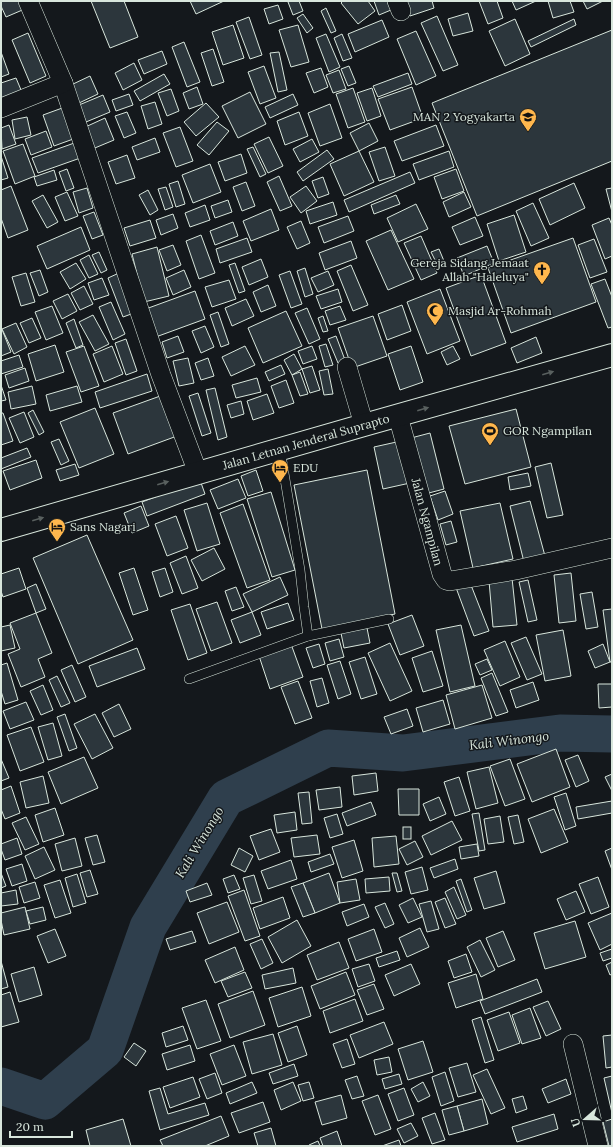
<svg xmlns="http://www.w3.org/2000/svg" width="613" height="1147" viewBox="0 0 613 1147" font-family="Lora,serif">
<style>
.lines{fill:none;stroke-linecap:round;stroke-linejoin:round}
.river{stroke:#2f3f4d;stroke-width:37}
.building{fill:#2c363c;stroke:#d8e6dc}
.lane-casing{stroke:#d8e6dc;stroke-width:10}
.street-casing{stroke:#d8e6dc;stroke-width:20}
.secondary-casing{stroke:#d8e6dc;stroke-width:24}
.lane{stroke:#14181c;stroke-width:9}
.street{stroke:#14181c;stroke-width:19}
.secondary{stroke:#14181c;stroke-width:22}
.oneway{fill:#59605f}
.labels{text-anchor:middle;stroke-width:3;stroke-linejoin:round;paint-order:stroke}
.poi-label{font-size:12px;fill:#d8e6dc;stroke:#14181c;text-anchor:start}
.street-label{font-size:12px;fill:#d8e6dc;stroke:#14181c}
.water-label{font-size:13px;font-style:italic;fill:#d8e6dc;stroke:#14181c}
</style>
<rect width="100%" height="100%" fill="#14181c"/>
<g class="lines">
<!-- river -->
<polyline class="river" points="1,1086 45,1101 105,1050 148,927 226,798 328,748 403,753 560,733 612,734"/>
</g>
<!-- building -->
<g class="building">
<polygon points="1,1 24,1 27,8 6,17 1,6"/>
<polygon points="91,1 124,1 138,37 110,48"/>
<polygon points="190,1 224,1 196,14"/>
<polygon points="290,1 299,1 303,11 293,15 288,2"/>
<polygon points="343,1 368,1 375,11 358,24 341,3"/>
<polygon points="374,1 387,1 391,10 379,15"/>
<polygon points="405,1 432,1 434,8 410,16"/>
<polygon points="479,1 497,1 503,18 488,24"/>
<polygon points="512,1 536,1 516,10"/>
<polygon points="548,1 570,1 574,12 553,18"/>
<polygon points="583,1 603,1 587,9"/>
<polygon points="278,5 283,19 269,24 264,9"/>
<polygon points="326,8 336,31 331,33 321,11"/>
<polygon points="468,13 473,31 453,36 448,19"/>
<polygon points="303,14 313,28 307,33 297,18"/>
<polygon points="437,16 458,65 443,71 421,23"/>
<polygon points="249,17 262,55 250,59 236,22"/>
<polygon points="515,19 530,54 505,66 489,31"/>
<polygon points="574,19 576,25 531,47 528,41"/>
<polygon points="382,20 389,37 355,52 348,34"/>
<polygon points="233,25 244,58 223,65 212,32"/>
<polygon points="298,25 309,62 291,67 279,30"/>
<polygon points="612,30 612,161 477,216 432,103"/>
<polygon points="416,31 436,76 416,85 397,39"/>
<polygon points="28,33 46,76 30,83 12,40"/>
<polygon points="326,34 340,67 329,72 316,38"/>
<polygon points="342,34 352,58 343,61 334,38"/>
<polygon points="184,42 200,82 187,87 172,47"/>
<polygon points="213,49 224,82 212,86 201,53"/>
<polygon points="162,51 167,64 144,74 138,60"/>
<polygon points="1,52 9,74 1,77"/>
<polygon points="279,52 287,90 278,92 270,53"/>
<polygon points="134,63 142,80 123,90 115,73"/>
<polygon points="264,66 276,98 260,104 248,72"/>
<polygon points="349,66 356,83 348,86 341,69"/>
<polygon points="321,68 328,87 314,93 306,73"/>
<polygon points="339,70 346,89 333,93 326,75"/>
<polygon points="408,73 412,84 378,97 373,86"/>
<polygon points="164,74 170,84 140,101 134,91"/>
<polygon points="90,76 98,94 79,103 71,85"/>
<polygon points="16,78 24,97 1,106 1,83"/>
<polygon points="197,87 203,104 189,109 183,93"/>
<polygon points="412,87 423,118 390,130 378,99"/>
<polygon points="353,88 365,122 348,128 336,94"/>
<polygon points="372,88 381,116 367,121 357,93"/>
<polygon points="171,89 179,111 167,116 158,93"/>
<polygon points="250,92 266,124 238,138 222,106"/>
<polygon points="129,94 133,105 116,111 112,100"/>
<polygon points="293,94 298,105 270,118 265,107"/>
<polygon points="103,95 110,112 86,122 79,105"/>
<polygon points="155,102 162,124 148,129 141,106"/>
<polygon points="206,103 219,117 196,136 184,122"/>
<polygon points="330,104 342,138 320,146 308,113"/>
<polygon points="65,107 76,138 54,146 43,115"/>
<polygon points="127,112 136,133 124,138 115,116"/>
<polygon points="299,112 308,136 285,145 277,121"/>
<polygon points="27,117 31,135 15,139 12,120"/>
<polygon points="105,118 114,140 90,150 81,129"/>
<polygon points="217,122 229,131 209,155 197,145"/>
<polygon points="369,123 378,141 359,151 350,133"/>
<polygon points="9,125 16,144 2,149 1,128"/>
<polygon points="436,125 444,146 402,161 394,141"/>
<polygon points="180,127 193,161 176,167 163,133"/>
<polygon points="46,131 52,147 31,155 25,139"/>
<polygon points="269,137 283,166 268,173 254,144"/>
<polygon points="155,138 160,152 137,160 132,147"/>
<polygon points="312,139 319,152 300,162 293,149"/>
<polygon points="80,141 86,156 38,173 32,158"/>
<polygon points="23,144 35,176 15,184 3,151"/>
<polygon points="253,147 266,174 260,177 247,149"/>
<polygon points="385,147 395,176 379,181 369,152"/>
<polygon points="327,150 334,159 303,181 297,172"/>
<polygon points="359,151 374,182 344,196 330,164"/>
<polygon points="449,151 454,167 419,180 413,164"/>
<polygon points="241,154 247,173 225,181 218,162"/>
<polygon points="127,155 135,178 116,184 108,162"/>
<polygon points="1,156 8,178 1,180"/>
<polygon points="210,164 221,192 193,203 182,175"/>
<polygon points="67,169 74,188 66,191 59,172"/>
<polygon points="456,169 464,191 442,199 434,177"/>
<polygon points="54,170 57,180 37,186 34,177"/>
<polygon points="410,172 415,183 349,212 344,200"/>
<polygon points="279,176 292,206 280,211 267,182"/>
<polygon points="323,177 329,194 318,198 312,181"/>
<polygon points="178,181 185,204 176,207 169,184"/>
<polygon points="246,182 255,206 242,211 233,187"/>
<polygon points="574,183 585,208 550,225 539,199"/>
<polygon points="11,186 28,230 8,238 1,218 1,190"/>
<polygon points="306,186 317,201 301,213 290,197"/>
<polygon points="166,187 173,207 165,210 158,189"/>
<polygon points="87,188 93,208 79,213 73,192"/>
<polygon points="612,188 612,212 606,189"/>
<polygon points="148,190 158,210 150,215 139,195"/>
<polygon points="67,192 78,216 65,221 55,197"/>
<polygon points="464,192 471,207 449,217 443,202"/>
<polygon points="43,195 58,222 47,228 32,201"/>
<polygon points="396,195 400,204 374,214 371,205"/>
<polygon points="228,200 232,212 215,218 211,206"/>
<polygon points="333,202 337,215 310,224 306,211"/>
<polygon points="533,203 549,238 531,246 516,211"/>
<polygon points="416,204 428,229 398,242 387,218"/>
<polygon points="205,205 210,220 190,227 185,213"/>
<polygon points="271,209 279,230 251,241 243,221"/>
<polygon points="94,212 103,235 92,239 83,216"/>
<polygon points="173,214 178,228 161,235 156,220"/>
<polygon points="514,215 526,252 499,261 487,224"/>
<polygon points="348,216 354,231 324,243 318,227"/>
<polygon points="475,217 483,236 460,245 452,227"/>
<polygon points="609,218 612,225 612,256 605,259 592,225"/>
<polygon points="150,220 156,238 130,246 124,228"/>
<polygon points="301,221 310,243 297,249 287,227"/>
<polygon points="233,222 238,236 215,245 210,231"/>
<polygon points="81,227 90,250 47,269 37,246"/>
<polygon points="391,230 414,279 388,290 366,241"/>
<polygon points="201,235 215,273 199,279 186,241"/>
<polygon points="421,236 437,273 421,280 404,243"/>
<polygon points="247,238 252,252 220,263 216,249"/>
<polygon points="573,238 596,302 511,333 488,268"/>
<polygon points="594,239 607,272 590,278 578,245"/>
<polygon points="351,241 357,258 325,270 319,253"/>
<polygon points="173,245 181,265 167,271 159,250"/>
<polygon points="487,246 494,263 464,276 457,258"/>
<polygon points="157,247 169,296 144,302 132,254"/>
<polygon points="439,249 444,261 437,264 431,252"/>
<polygon points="99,252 107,270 101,273 92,255"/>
<polygon points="89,255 98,274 89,278 80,260"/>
<polygon points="261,259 268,277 249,285 242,267"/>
<polygon points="76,263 86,279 70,289 60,272"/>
<polygon points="235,263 245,291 239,293 229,265"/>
<polygon points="351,265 368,305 353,311 337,271"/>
<polygon points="305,268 313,294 305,297 297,271"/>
<polygon points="40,270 48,292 39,296 30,273"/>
<polygon points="184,270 191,287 173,295 166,278"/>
<polygon points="290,271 302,304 291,308 279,275"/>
<polygon points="328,271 334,285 318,292 311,278"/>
<polygon points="26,273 35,302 21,306 12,277"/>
<polygon points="119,273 134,313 123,317 108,278"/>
<polygon points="481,275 506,343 471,356 446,288"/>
<polygon points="102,278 109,295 94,300 88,283"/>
<polygon points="605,279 612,297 612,327 608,328 591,284"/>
<polygon points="229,280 236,299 212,307 205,287"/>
<polygon points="268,285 276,306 261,312 253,292"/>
<polygon points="84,286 93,304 80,310 71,293"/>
<polygon points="338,289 342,302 321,309 316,296"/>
<polygon points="440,289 460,341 427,354 407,302"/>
<polygon points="195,291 205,319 153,338 143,310"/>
<polygon points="68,294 77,311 62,319 53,301"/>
<polygon points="246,299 254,316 232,326 225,308"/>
<polygon points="111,302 125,334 113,340 99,307"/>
<polygon points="402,305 411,331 387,340 378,314"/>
<polygon points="52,306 63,333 46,340 35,312"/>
<polygon points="340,306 346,320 330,325 325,311"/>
<polygon points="307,308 320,339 309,344 295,313"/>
<polygon points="286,311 302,346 263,363 248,328"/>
<polygon points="218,312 229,344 221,347 210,315"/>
<polygon points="93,315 109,344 95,351 79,322"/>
<polygon points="323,316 328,331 323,332 318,318"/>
<polygon points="373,316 387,356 352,368 338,328"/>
<polygon points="32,318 41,338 29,343 20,323"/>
<polygon points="74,319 83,345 76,348 66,323"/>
<polygon points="16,323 27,347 14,354 2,329"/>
<polygon points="205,326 214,347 201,353 192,331"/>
<polygon points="1,327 11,352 1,356"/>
<polygon points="178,336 184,352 167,358 162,342"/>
<polygon points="336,336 345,360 338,363 328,339"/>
<polygon points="536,337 542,353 517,363 511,348"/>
<polygon points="126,339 137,371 126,375 115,343"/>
<polygon points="326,344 333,365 325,367 319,346"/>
<polygon points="55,345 64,372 36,381 28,354"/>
<polygon points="84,346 99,386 81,392 66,352"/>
<polygon points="112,346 123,374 104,382 93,354"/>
<polygon points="245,346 255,365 231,376 222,357"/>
<polygon points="312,346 317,359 303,364 298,351"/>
<polygon points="411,346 423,382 400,390 388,354"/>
<polygon points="453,346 460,359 447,365 441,352"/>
<polygon points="294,354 302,369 292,375 284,360"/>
<polygon points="19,355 23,367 1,374 1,361"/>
<polygon points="188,358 194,383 179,386 173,361"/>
<polygon points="208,358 214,376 201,380 195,363"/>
<polygon points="281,365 285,374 269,381 265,372"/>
<polygon points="312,366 320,390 310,393 302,369"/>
<polygon points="25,368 29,381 9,388 5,375"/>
<polygon points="328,369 333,394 324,395 319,371"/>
<polygon points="300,372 308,394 300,396 292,375"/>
<polygon points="147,374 152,391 100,408 95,392"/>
<polygon points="257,378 261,392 236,398 232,385"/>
<polygon points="286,380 294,403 279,408 271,386"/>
<polygon points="1,385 6,400 1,401"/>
<polygon points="32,386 36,404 11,409 8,392"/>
<polygon points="77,386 82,402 50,411 46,395"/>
<polygon points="215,388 227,437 218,440 206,390"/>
<polygon points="198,393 211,433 202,436 189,396"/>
<polygon points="267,394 274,413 253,420 247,401"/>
<polygon points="163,395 177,436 128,454 113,413"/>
<polygon points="241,401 244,414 231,418 227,405"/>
<polygon points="95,408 114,454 79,468 60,422"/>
<polygon points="516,409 531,467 465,484 449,426"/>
<polygon points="33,410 44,432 39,435 28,413"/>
<polygon points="24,412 34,437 20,443 9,418"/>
<polygon points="1,413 3,413 13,441 1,445"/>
<polygon points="430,433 444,489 425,494 411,438"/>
<polygon points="59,439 69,461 61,465 51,442"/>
<polygon points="401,441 410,483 383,489 374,447"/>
<polygon points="27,448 31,457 1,469 1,458"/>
<polygon points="36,460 42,478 10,490 3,471"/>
<polygon points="551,463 563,515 547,518 535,467"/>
<polygon points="75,464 79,475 60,481 56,470"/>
<polygon points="256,470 263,491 248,496 241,476"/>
<polygon points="367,470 395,614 322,629 294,485"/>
<polygon points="528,473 531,486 510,490 508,477"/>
<polygon points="238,479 246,498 218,509 210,490"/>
<polygon points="200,480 205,494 147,516 142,502"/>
<polygon points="445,491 453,514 438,520 430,496"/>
<polygon points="271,492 295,570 272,577 247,499"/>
<polygon points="530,501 545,556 524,562 510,506"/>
<polygon points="207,503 220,544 197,551 184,510"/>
<polygon points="500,503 513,559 473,568 460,511"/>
<polygon points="243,504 270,580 247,588 220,513"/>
<polygon points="141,506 149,526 132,533 124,513"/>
<polygon points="176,516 188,548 167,556 155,524"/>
<polygon points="451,521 457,542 446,545 440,524"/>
<polygon points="87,535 133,640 78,664 33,558"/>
<polygon points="214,548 225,569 202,581 191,560"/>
<polygon points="186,556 198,588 182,594 170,563"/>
<polygon points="19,568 26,589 3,597 1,591 1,574"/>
<polygon points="134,568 148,610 133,615 119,573"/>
<polygon points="165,568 173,592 160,597 152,572"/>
<polygon points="571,573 576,621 559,623 554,575"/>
<polygon points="280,577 288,595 252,612 243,594"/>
<polygon points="512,578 517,625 493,627 489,581"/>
<polygon points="469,580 489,631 474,636 455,585"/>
<polygon points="528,580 537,620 528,622 519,582"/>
<polygon points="36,584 46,609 36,613 27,588"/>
<polygon points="236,587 244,607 232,611 225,591"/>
<polygon points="592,592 598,627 586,629 580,594"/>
<polygon points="217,602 232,643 211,651 196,609"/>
<polygon points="288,603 294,620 267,629 261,612"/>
<polygon points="190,604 207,653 188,660 171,610"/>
<polygon points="612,609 612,662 610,662 603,610"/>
<polygon points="252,612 261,635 240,643 231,620"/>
<polygon points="36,613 52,653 38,659 45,677 21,687 8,654 20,649 10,623"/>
<polygon points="412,615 424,646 400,655 388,624"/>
<polygon points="10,625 15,648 1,651 1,627"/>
<polygon points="461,625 475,686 450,692 436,630"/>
<polygon points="367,628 370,643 344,648 341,633"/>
<polygon points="563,630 571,676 545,681 536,635"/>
<polygon points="526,637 542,674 527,680 511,643"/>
<polygon points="339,639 344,657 330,661 325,643"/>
<polygon points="505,641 520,677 500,686 484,650"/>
<polygon points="390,643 412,691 390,701 368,653"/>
<polygon points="291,644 303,677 270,689 259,656"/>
<polygon points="319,644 325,664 313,668 306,648"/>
<polygon points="603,644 610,662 595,668 588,651"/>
<polygon points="137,648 145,669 97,687 89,666"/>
<polygon points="432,651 443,686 423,692 412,658"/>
<polygon points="365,657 377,694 361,699 349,662"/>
<polygon points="487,659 492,670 480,675 475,664"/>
<polygon points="340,661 351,694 338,699 327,665"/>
<polygon points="7,663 18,700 5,704 1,691 1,665"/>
<polygon points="72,665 86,697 75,702 61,670"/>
<polygon points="492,673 508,712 496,716 481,678"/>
<polygon points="57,676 70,703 61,707 49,680"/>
<polygon points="322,678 329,703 317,707 310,681"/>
<polygon points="298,681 312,718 295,724 281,687"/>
<polygon points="533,682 539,700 516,708 510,690"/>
<polygon points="598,684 612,684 612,707 599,708"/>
<polygon points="43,685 53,710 41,715 30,691"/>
<polygon points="482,685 492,718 455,729 446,695"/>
<polygon points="443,700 450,724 423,732 416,708"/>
<polygon points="26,702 34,720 10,729 3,711"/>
<polygon points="119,704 131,729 114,737 102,713"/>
<polygon points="407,709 413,726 391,734 384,717"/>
<polygon points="65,714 77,748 69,751 57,717"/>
<polygon points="95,714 113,748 92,759 74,724"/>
<polygon points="53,723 62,756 48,760 38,727"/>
<polygon points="31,727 44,762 20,771 7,735"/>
<polygon points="556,749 570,787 532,802 517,764"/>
<polygon points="578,755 589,781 576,787 565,760"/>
<polygon points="84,757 98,788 61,804 48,772"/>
<polygon points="1,759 9,778 1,781"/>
<polygon points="510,759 525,799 505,806 490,766"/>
<polygon points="489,767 498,803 476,809 467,772"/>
<polygon points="376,773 378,791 354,795 352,776"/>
<polygon points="612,774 612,791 605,777"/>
<polygon points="43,776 49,803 26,808 20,782"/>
<polygon points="459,777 470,811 455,816 444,782"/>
<polygon points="11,786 20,813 5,819 1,809 1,790"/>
<polygon points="340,787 342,807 319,810 316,790"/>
<polygon points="398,789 419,789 419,815 399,815"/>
<polygon points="309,792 312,823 302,824 298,793"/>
<polygon points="566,793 576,826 565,830 554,797"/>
<polygon points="439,797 446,814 430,821 423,804"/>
<polygon points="612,801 612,813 578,819 576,807"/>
<polygon points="371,802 376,815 347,826 342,813"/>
<polygon points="55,808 64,835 43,842 35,815"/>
<polygon points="554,809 568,842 541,853 528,819"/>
<polygon points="295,812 297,830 277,833 274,815"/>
<polygon points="479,813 485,850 479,851 472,814"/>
<polygon points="337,814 343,834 330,838 324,818"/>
<polygon points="518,815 524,842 514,844 508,817"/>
<polygon points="500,816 504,842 488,844 484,819"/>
<polygon points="26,817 39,844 25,850 12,823"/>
<polygon points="452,821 462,840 431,855 422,836"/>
<rect x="403" y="827" width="8" height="12"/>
<polygon points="271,829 280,852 259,860 250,836"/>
<polygon points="97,835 105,862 93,865 85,838"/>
<polygon points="317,835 320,854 294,857 291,838"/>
<polygon points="396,836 399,864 374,867 372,838"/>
<polygon points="17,838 22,854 5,860 1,849 1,844"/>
<polygon points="75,838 82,866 62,871 55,844"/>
<polygon points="354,840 363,871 342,878 332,847"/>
<polygon points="415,841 423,857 407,865 399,849"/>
<polygon points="477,844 479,856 461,859 459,847"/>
<polygon points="44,847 55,870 35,879 25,856"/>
<polygon points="239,848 253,856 245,872 231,865"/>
<polygon points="612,848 612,870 605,851"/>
<polygon points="330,854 334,864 311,872 308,862"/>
<polygon points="455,859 458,869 434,878 430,868"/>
<polygon points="291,860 297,879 268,889 261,871"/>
<polygon points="22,864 27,881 12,886 6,869"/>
<polygon points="422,867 428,890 411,894 405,872"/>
<polygon points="90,870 98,894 87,897 80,873"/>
<polygon points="496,871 505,903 484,909 474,878"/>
<polygon points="1,873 6,886 1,888"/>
<polygon points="329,873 340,903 315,913 303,883"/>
<polygon points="392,873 397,873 402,891 397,892"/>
<polygon points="77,874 86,903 73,907 65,878"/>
<polygon points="234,875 240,889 228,893 223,879"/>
<polygon points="254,875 262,901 251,904 243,878"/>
<polygon points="389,877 390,891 366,893 365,879"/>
<polygon points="598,877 609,907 591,914 579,884"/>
<polygon points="356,879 360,900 340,903 337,882"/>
<polygon points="461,879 472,910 467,912 456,881"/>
<polygon points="60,880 71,913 55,918 44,885"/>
<polygon points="35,882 40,898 24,903 19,887"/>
<polygon points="207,883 212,895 190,902 186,891"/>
<polygon points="303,883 315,913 303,917 291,887"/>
<polygon points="454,887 466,915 457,919 445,892"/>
<polygon points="16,890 18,904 1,906 1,893"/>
<polygon points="244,890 260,936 245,941 228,896"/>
<polygon points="576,891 585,912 566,920 557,899"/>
<polygon points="283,897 290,918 260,929 253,908"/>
<polygon points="413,898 422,917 408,923 399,905"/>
<polygon points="445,898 456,924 445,928 435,902"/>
<polygon points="431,901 439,929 427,932 419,904"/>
<polygon points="227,902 239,932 209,944 197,913"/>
<polygon points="385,903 394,924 385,928 375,907"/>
<polygon points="364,904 369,917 347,926 342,912"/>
<polygon points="25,907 30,929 4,935 1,920 1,913"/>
<polygon points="43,907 46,920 30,924 26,911"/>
<polygon points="612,913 612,944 600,950 588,923"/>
<polygon points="297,920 311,946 282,963 268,937"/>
<polygon points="575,921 586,957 545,969 534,933"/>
<polygon points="420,928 429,947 407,957 399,938"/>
<polygon points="55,929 66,956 48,963 37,936"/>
<polygon points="374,929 382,952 356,961 348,939"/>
<polygon points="192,931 196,942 170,950 166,939"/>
<polygon points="503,931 515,960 498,967 486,938"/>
<polygon points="262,939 273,963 261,969 250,944"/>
<polygon points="480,940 495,970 481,977 467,947"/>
<polygon points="339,942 349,968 317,980 307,955"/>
<polygon points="235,947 244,970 215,983 205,960"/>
<polygon points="612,949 612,958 603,961 600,953"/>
<polygon points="397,951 400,960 379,967 376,958"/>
<polygon points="466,954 472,972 454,978 448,961"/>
<polygon points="1,961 8,987 1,989"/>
<polygon points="612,962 612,974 610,975 606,965"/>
<polygon points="369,964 375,981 358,987 352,969"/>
<polygon points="411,964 420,984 394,996 385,975"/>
<polygon points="34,967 42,995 19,1002 11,974"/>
<polygon points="293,968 296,983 265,989 262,975"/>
<polygon points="245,972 252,988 228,997 221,981"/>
<polygon points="346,972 355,995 320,1009 311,986"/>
<polygon points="476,974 483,999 456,1008 448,983"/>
<polygon points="537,979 542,992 485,1014 480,1001"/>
<polygon points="374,984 384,1009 367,1015 357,990"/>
<polygon points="302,987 311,1016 278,1027 269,998"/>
<polygon points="253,991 265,1025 230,1038 218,1004"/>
<polygon points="10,992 19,1022 1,1027 1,995"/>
<polygon points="355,999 363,1021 330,1033 323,1011"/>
<polygon points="206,1000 221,1041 197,1049 182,1008"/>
<polygon points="548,1001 561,1029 546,1036 533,1007"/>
<polygon points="530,1008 541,1038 522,1044 512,1015"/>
<polygon points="509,1012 520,1043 498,1051 487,1020"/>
<polygon points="481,1017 494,1060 485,1063 472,1020"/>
<polygon points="384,1022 393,1044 359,1058 350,1035"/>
<polygon points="183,1026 188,1040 166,1047 162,1033"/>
<polygon points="297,1026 307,1055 288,1062 278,1033"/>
<polygon points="273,1034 282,1065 252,1074 243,1042"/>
<polygon points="612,1035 612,1067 606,1068 603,1036"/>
<polygon points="347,1039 355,1064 342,1068 333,1044"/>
<polygon points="423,1041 433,1072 408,1080 398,1049"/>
<polygon points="134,1043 146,1051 136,1066 124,1057"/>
<polygon points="190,1045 195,1061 167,1070 162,1054"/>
<polygon points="234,1045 246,1076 222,1085 210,1054"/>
<polygon points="389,1057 392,1072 377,1075 374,1060"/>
<polygon points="467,1063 476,1092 458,1097 449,1068"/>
<polygon points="294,1064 298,1076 273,1084 269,1073"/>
<polygon points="487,1069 505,1108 491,1114 473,1075"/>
<polygon points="445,1072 454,1101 441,1106 432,1077"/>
<polygon points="215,1073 222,1093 207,1099 199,1079"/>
<polygon points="399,1074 402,1084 385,1089 382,1079"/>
<polygon points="357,1076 364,1096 352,1099 345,1080"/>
<polygon points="612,1076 612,1113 604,1078"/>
<polygon points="193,1077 200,1097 170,1108 163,1087"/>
<polygon points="566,1079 571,1094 548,1103 542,1089"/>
<polygon points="252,1082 257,1093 230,1104 226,1093"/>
<polygon points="293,1082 301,1101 281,1110 274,1090"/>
<polygon points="309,1082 314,1098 303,1101 298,1085"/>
<polygon points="423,1082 430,1096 418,1102 411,1089"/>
<polygon points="160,1088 168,1114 205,1103 209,1115 160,1130 149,1091"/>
<polygon points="404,1088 414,1115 398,1121 388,1094"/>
<polygon points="341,1095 347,1118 322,1125 315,1102"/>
<polygon points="378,1095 391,1129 375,1135 362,1101"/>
<polygon points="523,1096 527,1109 516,1113 512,1099"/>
<polygon points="482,1099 488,1124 464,1131 457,1106"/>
<polygon points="263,1102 270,1122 239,1133 231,1113"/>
<polygon points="457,1106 464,1131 449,1135 442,1110"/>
<polygon points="435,1113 445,1140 432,1144 422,1118"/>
<polygon points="554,1114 558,1129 517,1142 512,1127"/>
<polygon points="221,1116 229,1136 205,1146 163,1146 160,1140"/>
<polygon points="123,1119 131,1146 90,1146 86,1130"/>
<polygon points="612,1119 612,1146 609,1146 603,1122"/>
<polygon points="411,1123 418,1136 404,1143 397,1129"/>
<polygon points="271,1128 276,1146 258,1146 254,1133"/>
<polygon points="337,1131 342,1146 323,1146 320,1138"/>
<polygon points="399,1140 401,1146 382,1146"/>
<polygon points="318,1141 320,1146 309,1146 309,1145"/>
</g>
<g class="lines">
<defs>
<g id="lane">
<polyline points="280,449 300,570 304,607 308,636"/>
<polyline points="189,679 308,636 389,619"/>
</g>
<g id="street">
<polyline points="28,1 63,83 161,375 198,473"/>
<polyline points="397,1 401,11"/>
<polyline points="1,108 63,83"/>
<polyline points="347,367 364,425"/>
<polyline points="398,416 442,574 446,580 450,581 516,570 612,548"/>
<polyline points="573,1044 598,1146"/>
</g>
<polyline id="secondary" points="1,530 364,425 612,355"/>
</defs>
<!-- lane casing -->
<use href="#lane" class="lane-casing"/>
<!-- street casing -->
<use href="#street" class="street-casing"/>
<!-- secondary casing -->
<use href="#secondary" class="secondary-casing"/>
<!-- lane -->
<use href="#lane" class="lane"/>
<!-- street -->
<use href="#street" class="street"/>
<!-- secondary -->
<use href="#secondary" class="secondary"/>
</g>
<!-- one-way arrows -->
<defs><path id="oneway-solid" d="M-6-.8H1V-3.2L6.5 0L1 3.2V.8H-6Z"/></defs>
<g class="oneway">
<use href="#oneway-solid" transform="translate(548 373) rotate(-16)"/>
<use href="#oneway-solid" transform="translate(423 409) rotate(-16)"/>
<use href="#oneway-solid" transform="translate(163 483) rotate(-16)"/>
<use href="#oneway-solid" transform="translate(38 519) rotate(-16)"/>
</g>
<!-- icons -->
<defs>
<symbol id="school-pin" viewBox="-11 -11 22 30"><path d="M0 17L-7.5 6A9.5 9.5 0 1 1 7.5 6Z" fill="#ffb74d" stroke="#14181c"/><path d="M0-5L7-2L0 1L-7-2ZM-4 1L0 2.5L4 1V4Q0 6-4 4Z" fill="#111"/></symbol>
<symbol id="church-pin" viewBox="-11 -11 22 30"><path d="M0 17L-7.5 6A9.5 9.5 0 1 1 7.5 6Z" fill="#ffb74d" stroke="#14181c"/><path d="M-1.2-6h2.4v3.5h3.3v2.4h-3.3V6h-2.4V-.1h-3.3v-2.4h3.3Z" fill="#111"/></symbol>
<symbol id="mosque-pin" viewBox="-11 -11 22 30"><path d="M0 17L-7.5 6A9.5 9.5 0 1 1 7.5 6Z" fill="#ffb74d" stroke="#14181c"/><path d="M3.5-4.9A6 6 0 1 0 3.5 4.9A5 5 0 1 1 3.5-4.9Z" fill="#111"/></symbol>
<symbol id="stadium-pin" viewBox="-11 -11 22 30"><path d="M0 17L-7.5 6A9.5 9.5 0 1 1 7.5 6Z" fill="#ffb74d" stroke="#14181c"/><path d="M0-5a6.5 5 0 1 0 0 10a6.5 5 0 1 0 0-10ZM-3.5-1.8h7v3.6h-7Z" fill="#111"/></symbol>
<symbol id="hotel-pin" viewBox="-11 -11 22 30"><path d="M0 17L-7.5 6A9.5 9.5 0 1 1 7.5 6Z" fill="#ffb74d" stroke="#14181c"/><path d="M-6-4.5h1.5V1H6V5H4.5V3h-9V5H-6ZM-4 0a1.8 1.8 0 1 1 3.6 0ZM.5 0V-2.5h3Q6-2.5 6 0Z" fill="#111"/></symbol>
</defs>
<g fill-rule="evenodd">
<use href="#school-pin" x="518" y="107" width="20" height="27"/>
<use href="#church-pin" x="532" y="260" width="20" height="27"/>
<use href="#mosque-pin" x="425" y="301" width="20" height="27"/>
<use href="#stadium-pin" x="480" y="421" width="20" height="27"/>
<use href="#hotel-pin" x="270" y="458" width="20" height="27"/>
<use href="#hotel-pin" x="47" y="517" width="20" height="27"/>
</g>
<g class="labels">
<!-- poi labels -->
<g class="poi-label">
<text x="515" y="121" text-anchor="end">MAN 2 Yogyakarta</text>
<text x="529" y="267" text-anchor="end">Gereja Sidang Jemaat<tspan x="529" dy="14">Allah "Haleluya"</tspan></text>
<text x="448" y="315">Masjid Ar-Rohmah</text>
<text x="503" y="435">GOR Ngampilan</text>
<text x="293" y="472">EDU</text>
<text x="70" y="531">Sans Nagari</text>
</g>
<!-- street labels -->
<g class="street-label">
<text transform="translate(306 442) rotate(-16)" y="4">Jalan Letnan Jenderal Suprapto</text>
<text transform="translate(427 522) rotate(75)" y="4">Jalan Ngampilan</text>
</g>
<!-- water labels -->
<g class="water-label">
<text transform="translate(509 740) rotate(-7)" y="5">Kali Winongo</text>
<text transform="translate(199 842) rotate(-59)" y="5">Kali Winongo</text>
</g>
</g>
<!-- border -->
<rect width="613" height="1147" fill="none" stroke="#d8e6dc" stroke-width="4"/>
<!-- north arrow -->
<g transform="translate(585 1119) rotate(250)" stroke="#14181c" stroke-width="3" paint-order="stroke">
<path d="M0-3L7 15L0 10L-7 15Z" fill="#d8e6dc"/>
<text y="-6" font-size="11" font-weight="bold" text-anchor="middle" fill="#d8e6dc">U</text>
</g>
<!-- scale -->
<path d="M10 1131v6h62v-6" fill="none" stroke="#d8e6dc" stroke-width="2"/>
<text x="16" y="1131" font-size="12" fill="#d8e6dc" stroke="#14181c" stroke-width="3" paint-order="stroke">20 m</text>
</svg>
